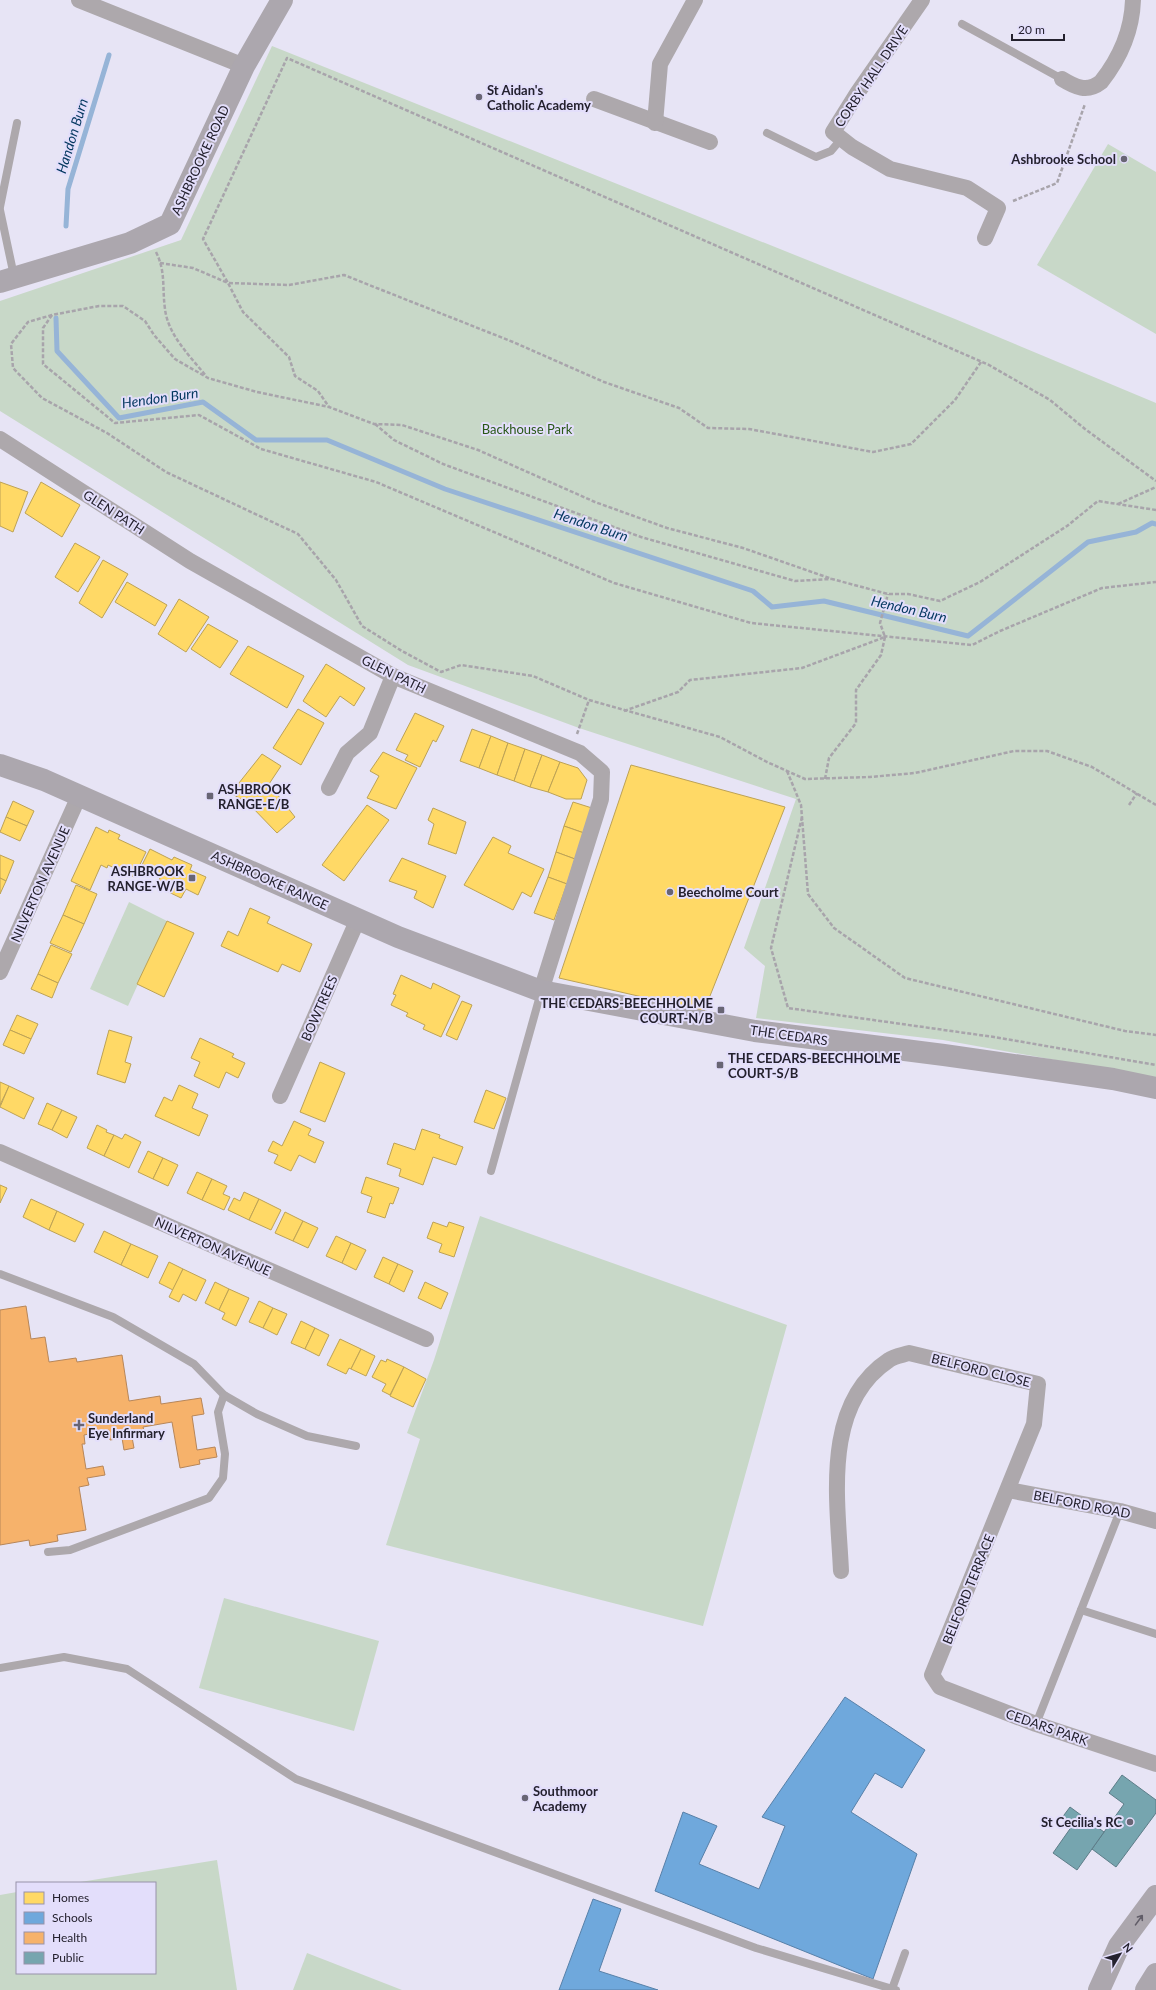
<svg xmlns="http://www.w3.org/2000/svg" width="1156" height="1990" viewBox="0 0 1156 1990" font-family="Lato,sans-serif">
<style>
.green{fill:#c8d8c8}
.homes{fill:#ffd966;stroke:#bda255}
.schools{fill:#6fa8dc;stroke:#5880a8}
.health{fill:#f6b26b;stroke:#b78659}
.public{fill:#76a5af;stroke:#5d7d88}
.lines{fill:none;stroke-linecap:round;stroke-linejoin:round}
.stream{stroke:#96b4d7;stroke-width:5}
.path{stroke:#a8a4ab;stroke-width:2.5;stroke-dasharray:4 2;stroke-linecap:butt}
.lane{stroke:#ada8ac;stroke-width:8}
.street{stroke:#ada8ac;stroke-width:16}
.secondary{stroke:#aca7ae;stroke-width:22}
.oneway{stroke:#615d68}
.poi-dot{fill:#686574;stroke:#e3defb;stroke-width:1.5}
.labels{text-anchor:middle;stroke-width:4;stroke-linejoin:round;paint-order:stroke}
.street-label{font-size:13px;fill:#24212e;stroke:#e3defb}
.poi-label{font-size:13px;font-weight:bold;fill:#24212e;stroke:#e3defb;text-anchor:start}
.park-label{font-size:13px;fill:#295817;stroke:#e3defb}
.water-label{font-size:14px;font-style:italic;fill:#02365e;stroke:#e3defb}
</style>
<rect width="100%" height="100%" fill="#e7e4f5"/>
<!-- green -->
<g class="green">
<polygon points="272,46 955,319 1156,403 1156,1078 943,1040 756,1018 765,966 744,948 796,799 579,728 408,665 0,411 0,301 181,240"/>
<polygon points="1108,144 1156,172 1156,334 1037,265"/>
<polygon points="129,902 167,921 128,1006 90,989"/>
<polygon points="480,1216 787,1325 703,1626 386,1545 420,1439 407,1433 434,1360"/>
<polygon points="224,1598 379,1641 354,1731 199,1688"/>
<polygon points="217,1860 237,1990 0,1990 0,1895 17,1892 17,1973 155,1973 155,1883 74,1883"/>
<polygon points="307,1953 402,1990 293,1990"/>
</g>
<!-- homes -->
<g class="homes">
<polygon points="0,482 28,492 13,532 0,526"/>
<polygon points="41,482 80,505 62,537 25,513"/>
<polygon points="75,543 100,557 78,592 55,577"/>
<polygon points="103,560 128,574 102,618 79,603"/>
<polygon points="127,582 167,605 155,626 115,602"/>
<polygon points="179,599 209,617 186,652 158,634"/>
<polygon points="208,624 238,641 220,668 191,649"/>
<polygon points="248,646 304,676 287,708 230,674"/>
<polygon points="326,664 365,688 354,706 340,696 326,717 303,701"/>
<polygon points="298,709 324,723 301,765 273,748"/>
<polygon points="415,713 444,726 436,742 433,740 420,767 405,760 408,755 396,750"/>
<polygon points="472,729 491,736 479,768 460,761"/>
<polygon points="491,736 508,743 497,775 479,768"/>
<polygon points="508,743 525,749 514,781 497,775"/>
<polygon points="525,749 542,755 530,787 514,781"/>
<polygon points="383,752 417,768 396,809 367,798 379,776 370,771"/>
<polygon points="262,754 281,766 269,784 295,817 277,833 250,805 231,793"/>
<polygon points="542,755 560,762 548,792 530,787"/>
<polygon points="560,762 578,768 587,780 581,799 566,799 548,792"/>
<polygon points="631,765 785,807 704,1011 559,978"/>
<polygon points="13,801 34,811 27,826 6,817"/>
<polygon points="573,802 592,808 584,833 564,826"/>
<polygon points="367,805 389,820 344,881 322,865"/>
<polygon points="433,808 466,822 456,854 428,844 434,824 428,820"/>
<polygon points="6,817 27,826 20,841 0,832"/>
<polygon points="564,826 584,833 575,859 556,852"/>
<polygon points="96,827 108,833 109,830 120,835 118,839 146,852 134,877 108,865 107,868 101,865 90,890 71,881"/>
<polygon points="493,837 511,846 508,853 544,869 531,897 522,892 513,910 464,885"/>
<polygon points="150,849 172,860 174,857 192,865 190,870 206,877 198,895 186,889 181,898 156,886 160,878 140,869"/>
<polygon points="556,852 575,859 567,884 548,877"/>
<polygon points="0,855 14,861 6,881 0,878"/>
<polygon points="402,858 446,876 433,908 414,898 417,891 389,881"/>
<polygon points="548,877 567,884 554,920 534,913"/>
<polygon points="0,878 6,881 0,894"/>
<polygon points="76,885 97,894 84,924 63,915"/>
<polygon points="250,908 270,917 267,923 312,944 300,972 282,964 278,972 221,946 228,931 238,936"/>
<polygon points="63,915 84,924 71,952 50,943"/>
<polygon points="167,921 194,933 164,997 137,984"/>
<polygon points="51,945 72,954 58,983 38,974"/>
<polygon points="38,974 58,983 52,998 31,989"/>
<polygon points="401,975 431,989 433,983 460,996 441,1037 423,1029 425,1025 406,1016 408,1013 391,1005 396,995 393,994"/>
<polygon points="462,1001 472,1005 457,1040 446,1035"/>
<polygon points="17,1015 38,1024 31,1039 10,1030"/>
<polygon points="10,1030 31,1039 24,1054 3,1045"/>
<polygon points="109,1030 132,1037 125,1062 131,1064 125,1083 97,1074"/>
<polygon points="200,1038 234,1054 232,1057 245,1063 238,1078 226,1072 219,1088 194,1076 200,1062 191,1058"/>
<polygon points="320,1062 345,1073 325,1122 300,1112"/>
<polygon points="0,1082 9,1086 0,1105"/>
<polygon points="179,1085 198,1094 192,1108 208,1115 199,1136 155,1116 164,1097 172,1101"/>
<polygon points="9,1086 34,1098 24,1119 0,1107"/>
<polygon points="486,1090 506,1098 494,1129 474,1122"/>
<polygon points="47,1103 62,1110 52,1130 38,1124"/>
<polygon points="62,1110 77,1117 67,1138 52,1130"/>
<polygon points="294,1121 311,1129 308,1135 324,1142 315,1163 299,1155 291,1171 274,1163 278,1155 268,1151 273,1141 282,1146"/>
<polygon points="97,1125 107,1130 106,1132 114,1135 104,1156 87,1148"/>
<polygon points="422,1129 440,1135 439,1138 463,1147 456,1165 433,1157 423,1185 399,1176 401,1169 387,1164 394,1143 415,1150"/>
<polygon points="125,1134 141,1142 129,1168 104,1156 114,1135 122,1139"/>
<polygon points="148,1151 163,1158 153,1179 138,1172"/>
<polygon points="163,1158 178,1165 168,1186 153,1179"/>
<polygon points="197,1172 212,1179 202,1200 187,1193"/>
<polygon points="366,1177 399,1188 393,1204 390,1203 385,1218 367,1212 372,1197 361,1193"/>
<polygon points="212,1179 227,1186 223,1194 230,1197 224,1210 202,1200"/>
<polygon points="0,1185 7,1188 0,1203"/>
<polygon points="244,1192 259,1199 249,1220 228,1210 234,1198 240,1201"/>
<polygon points="31,1199 57,1211 49,1230 23,1217"/>
<polygon points="259,1199 281,1210 271,1230 249,1220"/>
<polygon points="57,1211 84,1224 75,1242 49,1230"/>
<polygon points="285,1212 303,1221 293,1241 275,1233"/>
<polygon points="303,1221 318,1228 308,1248 293,1241"/>
<polygon points="433,1222 447,1227 449,1222 464,1227 454,1257 439,1252 442,1244 427,1238"/>
<polygon points="104,1231 131,1244 121,1265 94,1252"/>
<polygon points="336,1236 351,1243 342,1263 326,1256"/>
<polygon points="351,1243 366,1250 356,1270 342,1263"/>
<polygon points="131,1244 158,1256 148,1278 121,1265"/>
<polygon points="383,1257 398,1264 389,1284 374,1277"/>
<polygon points="169,1262 183,1269 173,1290 159,1283"/>
<polygon points="398,1264 413,1271 404,1292 389,1284"/>
<polygon points="183,1269 206,1280 196,1301 183,1294 179,1302 169,1297"/>
<polygon points="215,1282 229,1289 219,1310 205,1303"/>
<polygon points="425,1282 448,1293 441,1309 418,1298"/>
<polygon points="229,1289 249,1298 236,1326 222,1319 225,1313 219,1310"/>
<polygon points="259,1301 273,1308 263,1328 249,1322"/>
<polygon points="273,1308 287,1314 277,1335 263,1328"/>
<polygon points="301,1321 315,1328 305,1349 291,1343"/>
<polygon points="315,1328 329,1335 319,1356 305,1349"/>
<polygon points="340,1339 361,1349 351,1369 349,1368 346,1374 327,1365"/>
<polygon points="361,1349 375,1356 366,1376 351,1369"/>
<polygon points="387,1359 404,1367 390,1395 382,1391 386,1384 372,1377 381,1360 386,1362"/>
<polygon points="404,1367 426,1379 413,1407 390,1396"/>
</g>
<!-- schools -->
<g class="schools">
<polygon points="845,1697 925,1750 902,1788 875,1773 851,1812 917,1854 873,1979 655,1891 683,1812 717,1826 699,1864 759,1889 785,1826 762,1817"/>
<polygon points="593,1899 621,1909 599,1971 658,1990 559,1990"/>
</g>
<!-- health -->
<polygon class="health" points="26,1306 31,1339 45,1337 49,1362 76,1358 77,1362 122,1355 129,1401 160,1396 161,1404 201,1398 204,1414 192,1416 197,1450 215,1447 217,1457 199,1460 200,1464 180,1468 172,1422 143,1427 145,1434 132,1437 134,1448 124,1450 122,1438 110,1440 109,1430 84,1435 85,1444 82,1444 86,1469 103,1466 105,1475 87,1478 89,1485 79,1487 86,1530 57,1535 58,1541 30,1546 29,1540 0,1545 0,1310"/>
<!-- public -->
<g class="public">
<polygon points="1122,1775 1156,1800 1156,1813 1116,1867 1092,1849 1124,1804 1109,1793"/>
<polygon points="1070,1807 1104,1832 1077,1870 1053,1853 1072,1826 1061,1819"/>
</g>
<g class="lines">
<!-- stream -->
<g class="stream">
<polyline points="66,226 68,189 109,55"/>
<polyline points="56,318 57,351 119,418 203,402 256,440 327,440 445,489 753,591 772,607 824,601 968,636 1088,542 1136,532 1152,523 1156,524"/>
</g>
<!-- path -->
<g class="path">
<polyline points="1013,201 1057,183 1085,104"/>
<path d="M 156,252 C 166,272 162,288 165,309 C 168,335 190,356 206,376"/>
<polyline points="160,263 193,268 228,283 243,312 289,357 295,376 318,391 329,407"/>
<polyline points="52,315 43,328 43,364 115,423 199,415 261,449 376,482 614,583 751,623 972,645 1000,631 1102,588 1156,582"/>
<polyline points="981,362 955,400 911,444 873,452 749,429 708,428 679,408 604,382 513,342 344,275 289,285 228,283 203,239 287,58 989,365 1050,400 1085,429 1156,481"/>
<polyline points="375,424 394,440 443,464 641,537 795,581 831,579"/>
<polyline points="1118,504 1156,487"/>
<polyline points="1156,510 1098,501 1067,526 980,582 940,601 908,594 888,594 832,579 743,548 667,528 595,502 478,450 402,425 374,424 329,407 257,392 208,378 175,359 154,335 145,321 123,306 99,306 52,315 28,322 11,344 13,368 42,398 107,433 166,472 298,534 336,580 362,626 402,651 441,672 461,665 533,676 589,700 720,737 767,762 805,779 870,777 915,773 1014,751 1047,751 1092,767 1156,805"/>
<polyline points="624,711 678,692 690,680 802,668 885,637"/>
<polyline points="577,734 589,700"/>
<polyline points="787,771 801,805 808,894 834,928 905,978 1125,1031 1156,1035"/>
<polyline points="825,779 829,758 856,723 856,690 881,655 885,637 880,623 888,594"/>
<polyline points="1129,805 1137,793"/>
<polyline points="802,817 771,948 788,1008 994,1037 1156,1065"/>
</g>
<!-- lane -->
<g class="lane">
<polyline points="962,24 1062,79"/>
<polyline points="767,133 816,157 831,151 842,138"/>
<polyline points="0,207 17,123"/>
<polyline points="0,210 14,276"/>
<polyline points="491,1171 541,992"/>
<polyline points="0,1274 113,1317 194,1364 224,1395 257,1414 307,1436 356,1446"/>
<polyline points="48,1552 70,1550 209,1498 223,1478 225,1454 218,1412 224,1395"/>
<polyline points="1081,1610 1156,1634"/>
<polyline points="0,1668 64,1657 127,1669 296,1779 756,1948 896,1990"/>
<polyline points="1036,1724 1120,1511"/>
<polyline points="892,1989 905,1953"/>
</g>
<!-- street -->
<g class="street">
<polyline points="79,0 244,66"/>
<polyline points="922,0 858,92 833,132 852,147 890,169 967,188 998,208 985,238"/>
<path d="M 1062,79 C 1075,87 1087,93 1101,82 C 1120,58 1132,31 1133,0"/>
<polyline points="594,99 710,142"/>
<polyline points="655,123 660,64 695,0"/>
<polyline points="0,439 190,561 393,676 580,753 602,772 601,799 541,991"/>
<polyline points="329,788 347,753 370,733 393,676"/>
<polyline points="0,972 79,796"/>
<polyline points="280,1096 358,919"/>
<polyline points="0,1152 426,1339"/>
<polyline points="1008,1490 1120,1511 1156,1521"/>
<path d="M 841,1571 C 838,1502 821,1405 889,1360 C 894,1356 903,1355 909,1353 L 1038,1384 L 1034,1424 L 932,1675 L 940,1687 L 1036,1724 L 1156,1764"/>
</g>
<!-- secondary -->
<g class="secondary">
<polyline points="0,282 130,243 170,224 244,66 282,0"/>
<polyline points="0,765 44,780 398,937 541,991 755,1031 944,1055 1113,1079 1156,1088"/>
<polyline points="1099,1990 1119,1946 1156,1896"/>
<polyline points="1146,1990 1156,1974"/>
</g>
</g>
<!-- one-way arrows -->
<defs><path id="oneway-shaft" d="M-6 0H5M1.5-3L5.5 0L1.5 3" fill="none" stroke-width="1.6" stroke-linecap="round" stroke-linejoin="round"/></defs>
<use class="oneway" href="#oneway-shaft" transform="translate(1139 1920) rotate(-54)"/>
<!-- markers -->
<g class="poi-dot">
<circle cx="479" cy="97" r="4"/>
<circle cx="1124" cy="159" r="4"/>
<rect x="206" y="792" width="8" height="8" rx="2"/>
<rect x="188" y="874" width="8" height="8" rx="2"/>
<circle cx="670" cy="892" r="4"/>
<rect x="717" y="1006" width="8" height="8" rx="2"/>
<rect x="716" y="1061" width="8" height="8" rx="2"/>
<path d="M77 1419h4v4h4v4h-4v4h-4v-4h-4v-4h4z"/>
<circle cx="525" cy="1798" r="4"/>
<circle cx="1130" cy="1822" r="4"/>
</g>
<g class="labels">
<!-- street labels -->
<g class="street-label">
<text transform="translate(871 76) rotate(-56)" y="5">CORBY HALL DRIVE</text>
<text transform="translate(200 160) rotate(-65)" y="5">ASHBROOKE ROAD</text>
<text transform="translate(114 512) rotate(33)" y="5">GLEN PATH</text>
<text transform="translate(394 674) rotate(26)" y="5">GLEN PATH</text>
<text transform="translate(270 880) rotate(24)" y="5">ASHBROOKE RANGE</text>
<text transform="translate(40 884) rotate(-66)" y="5">NILVERTON AVENUE</text>
<text transform="translate(319 1008) rotate(-66)" y="5">BOWTREES</text>
<text transform="translate(789 1035) rotate(8)" y="5">THE CEDARS</text>
<text transform="translate(213 1246) rotate(24)" y="5">NILVERTON AVENUE</text>
<text transform="translate(981 1370) rotate(14)" y="5">BELFORD CLOSE</text>
<text transform="translate(1082 1504) rotate(11)" y="5">BELFORD ROAD</text>
<text transform="translate(968 1589) rotate(-68)" y="5">BELFORD TERRACE</text>
<text transform="translate(1047 1727) rotate(19)" y="5">CEDARS PARK</text>
</g>
<!-- poi labels -->
<g class="poi-label">
<text x="487" y="95">St Aidan's<tspan x="487" dy="15">Catholic Academy</tspan></text>
<text x="1116" y="164" text-anchor="end">Ashbrooke School</text>
<text x="218" y="794">ASHBROOK<tspan x="218" dy="15">RANGE-E/B</tspan></text>
<text x="184" y="876" text-anchor="end">ASHBROOK<tspan x="184" dy="15">RANGE-W/B</tspan></text>
<text x="678" y="897">Beecholme Court</text>
<text x="713" y="1008" text-anchor="end">THE CEDARS-BEECHHOLME<tspan x="713" dy="15">COURT-N/B</tspan></text>
<text x="728" y="1063">THE CEDARS-BEECHHOLME<tspan x="728" dy="15">COURT-S/B</tspan></text>
<text x="88" y="1423">Sunderland<tspan x="88" dy="15">Eye Infirmary</tspan></text>
<text x="533" y="1796">Southmoor<tspan x="533" dy="15">Academy</tspan></text>
<text x="1122" y="1827" text-anchor="end">St Cecilia's RC</text>
</g>
<!-- park labels -->
<g class="park-label">
<text x="527" y="434">Backhouse Park</text>
</g>
<!-- water labels -->
<g class="water-label">
<text transform="translate(72 136) rotate(-73)" y="5">Handon Burn</text>
<text transform="translate(160 398) rotate(-8)" y="5">Hendon Burn</text>
<text transform="translate(591 525) rotate(18)" y="5">Hendon Burn</text>
<text transform="translate(909 609) rotate(13)" y="5">Hendon Burn</text>
</g>
</g>
<!-- legend -->
<rect x="16" y="1882" width="140" height="92" fill="#e3defb" stroke="#9792a9"/>
<rect x="24" y="1892" width="20" height="12" fill="#ffd966" stroke="#9792a9"/>
<text x="52" y="1902" font-size="12" fill="#24212e">Homes</text>
<rect x="24" y="1912" width="20" height="12" fill="#6fa8dc" stroke="#9792a9"/>
<text x="52" y="1922" font-size="12" fill="#24212e">Schools</text>
<rect x="24" y="1932" width="20" height="12" fill="#f6b26b" stroke="#9792a9"/>
<text x="52" y="1942" font-size="12" fill="#24212e">Health</text>
<rect x="24" y="1952" width="20" height="12" fill="#76a5af" stroke="#9792a9"/>
<text x="52" y="1962" font-size="12" fill="#24212e">Public</text>
<!-- north arrow -->
<g transform="translate(1120 1954) rotate(52)" stroke="#e3defb" stroke-width="3" paint-order="stroke">
<path d="M0-3L7 15L0 10L-7 15Z" fill="#24212e"/>
<text y="-6" font-size="11" font-weight="bold" text-anchor="middle" fill="#24212e">N</text>
</g>
<!-- scale -->
<path d="M1012 34v6h52v-6" fill="none" stroke="#24212e" stroke-width="2"/>
<text x="1018" y="34" font-size="12" fill="#24212e" stroke="#e3defb" stroke-width="3" paint-order="stroke">20 m</text>
</svg>
